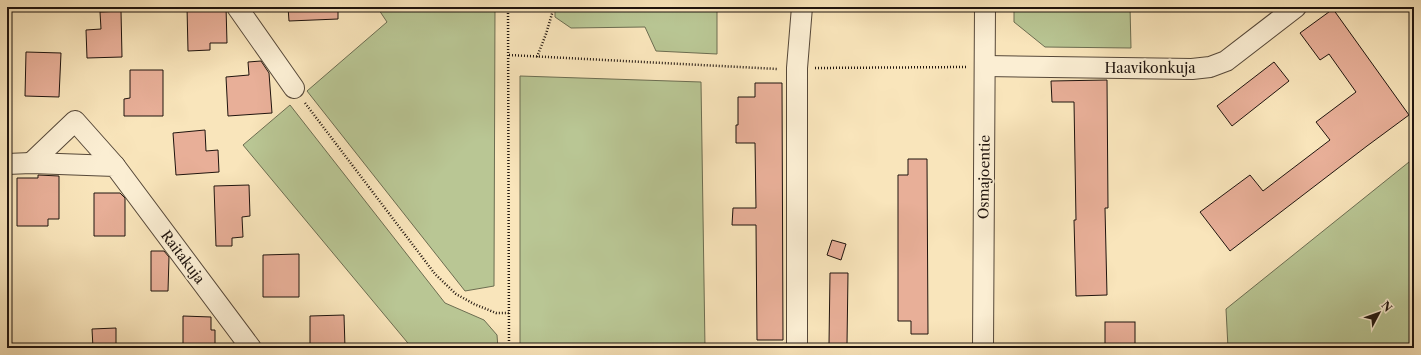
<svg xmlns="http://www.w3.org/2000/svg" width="1421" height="355" viewBox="0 0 1421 355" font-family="'Libre Caslon Text',serif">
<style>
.green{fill:#b9c694;stroke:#6c6d51}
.building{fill:#e8af98;stroke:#1f140e}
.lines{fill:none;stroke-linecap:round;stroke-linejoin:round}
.minor-casing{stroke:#564839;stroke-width:22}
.path{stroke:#1f140e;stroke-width:2.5;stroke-dasharray:1 2;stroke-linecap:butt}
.minor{stroke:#fbeed3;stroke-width:20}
.labels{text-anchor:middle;stroke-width:4;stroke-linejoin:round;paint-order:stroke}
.street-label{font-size:14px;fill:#1f140e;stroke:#fbeed3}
</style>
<rect width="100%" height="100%" fill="#f9e5bb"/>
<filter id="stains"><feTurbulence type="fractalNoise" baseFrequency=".005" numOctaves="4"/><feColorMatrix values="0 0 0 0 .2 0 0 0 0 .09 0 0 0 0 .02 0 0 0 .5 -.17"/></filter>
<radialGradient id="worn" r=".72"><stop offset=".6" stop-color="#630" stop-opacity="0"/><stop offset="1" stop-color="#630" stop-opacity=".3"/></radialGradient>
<!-- green -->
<g class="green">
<polygon points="377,7 495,7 494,286 465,291 307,91 387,22"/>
<polygon points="555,7 717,7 717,54 656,51 645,27 571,28 555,17"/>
<polygon points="1014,7 1130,7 1131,48 1045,47 1014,22"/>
<polygon points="520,76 701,82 705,348 520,348"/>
<polygon points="290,105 445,303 484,320 497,335 498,348 412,348 243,145"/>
<polygon points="1414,158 1414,348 1228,348 1226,309"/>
</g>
<!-- building -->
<g class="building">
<polygon points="187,7 226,7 227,43 210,43 210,50 188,51"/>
<polygon points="288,7 338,7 338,19 289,21"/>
<polygon points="1333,9 1409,115 1367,146 1230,251 1200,212 1250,175 1263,191 1330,140 1316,122 1356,92 1329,54 1320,60 1300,33"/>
<polygon points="121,11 122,57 87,58 86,30 101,29 100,12"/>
<polygon points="26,52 61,53 59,97 25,96"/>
<polygon points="261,61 269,73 272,113 228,116 226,77 249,75 248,62"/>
<polygon points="1274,62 1289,81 1232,126 1217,106"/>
<polygon points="130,70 163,70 163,116 124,116 124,99 130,98"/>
<polygon points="1107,80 1108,208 1105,208 1107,295 1076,296 1074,220 1076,220 1074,102 1052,102 1051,81"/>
<polygon points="755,83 782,83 783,340 757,340 756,225 732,225 733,208 756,208 755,143 736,143 736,125 738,125 738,97 755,97"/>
<polygon points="205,130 206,151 218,150 219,172 176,175 173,133"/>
<polygon points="908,159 927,159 928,334 911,334 911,321 898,321 898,175 908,175"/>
<polygon points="38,175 59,176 59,219 48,219 48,226 17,226 17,178 38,178"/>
<polygon points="249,185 250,216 242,217 243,237 232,238 232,246 216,246 214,186"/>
<polygon points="94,193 120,193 125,198 125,236 94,236"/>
<polygon points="832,240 846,244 841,260 827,255"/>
<polygon points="151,251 164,251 169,257 168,291 151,291"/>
<polygon points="299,254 299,297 263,297 263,255"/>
<polygon points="830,273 848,273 847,344 829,344"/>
<polygon points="344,315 345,348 310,348 310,316"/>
<polygon points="183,316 211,317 211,330 215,330 215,348 183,347"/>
<rect x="1105" y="322" width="30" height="26"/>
<polygon points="116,328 116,348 93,348 92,329"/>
</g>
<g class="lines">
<defs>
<g id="minor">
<polyline points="237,7 294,88"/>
<polyline points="985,66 1192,69 1210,67 1226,61 1296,7"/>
<polyline points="31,163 75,121 115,166"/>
<polyline points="7,164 31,163 115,166 251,348"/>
<polyline points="797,348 797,68 802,7"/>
<polyline points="983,348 985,7"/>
</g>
</defs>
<!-- minor casing -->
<use href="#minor" class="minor-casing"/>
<!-- path -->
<g class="path">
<polyline points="508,7 509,348"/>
<polyline points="509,55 778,69"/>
<polyline points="537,57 546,34 554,7"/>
<polyline points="815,68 966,67"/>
<polyline points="305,103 435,274 456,294 474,304 496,313 510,313"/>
</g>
<!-- minor -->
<use href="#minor" class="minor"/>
</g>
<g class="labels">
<!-- street labels -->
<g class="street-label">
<text x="1150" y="73">Haavikonkuja</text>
<text transform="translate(984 177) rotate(-89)" y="5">Osmajoentie</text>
<text transform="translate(183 257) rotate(53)" y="5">Raitakuja</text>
</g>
</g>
<!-- margin -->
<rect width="1421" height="355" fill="none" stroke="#f9e5bb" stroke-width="24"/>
<rect x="8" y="8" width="1405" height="339" fill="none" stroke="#1f140e" stroke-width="2"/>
<rect x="12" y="12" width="1397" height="331" fill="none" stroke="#1f140e"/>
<!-- north arrow -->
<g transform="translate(1379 313) rotate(49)" stroke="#fbeed3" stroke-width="3" paint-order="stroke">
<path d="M0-3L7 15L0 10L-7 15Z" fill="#1f140e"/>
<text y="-6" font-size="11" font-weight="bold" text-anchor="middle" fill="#1f140e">N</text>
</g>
<rect width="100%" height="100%" filter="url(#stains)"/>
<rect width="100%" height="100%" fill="url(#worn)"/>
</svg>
